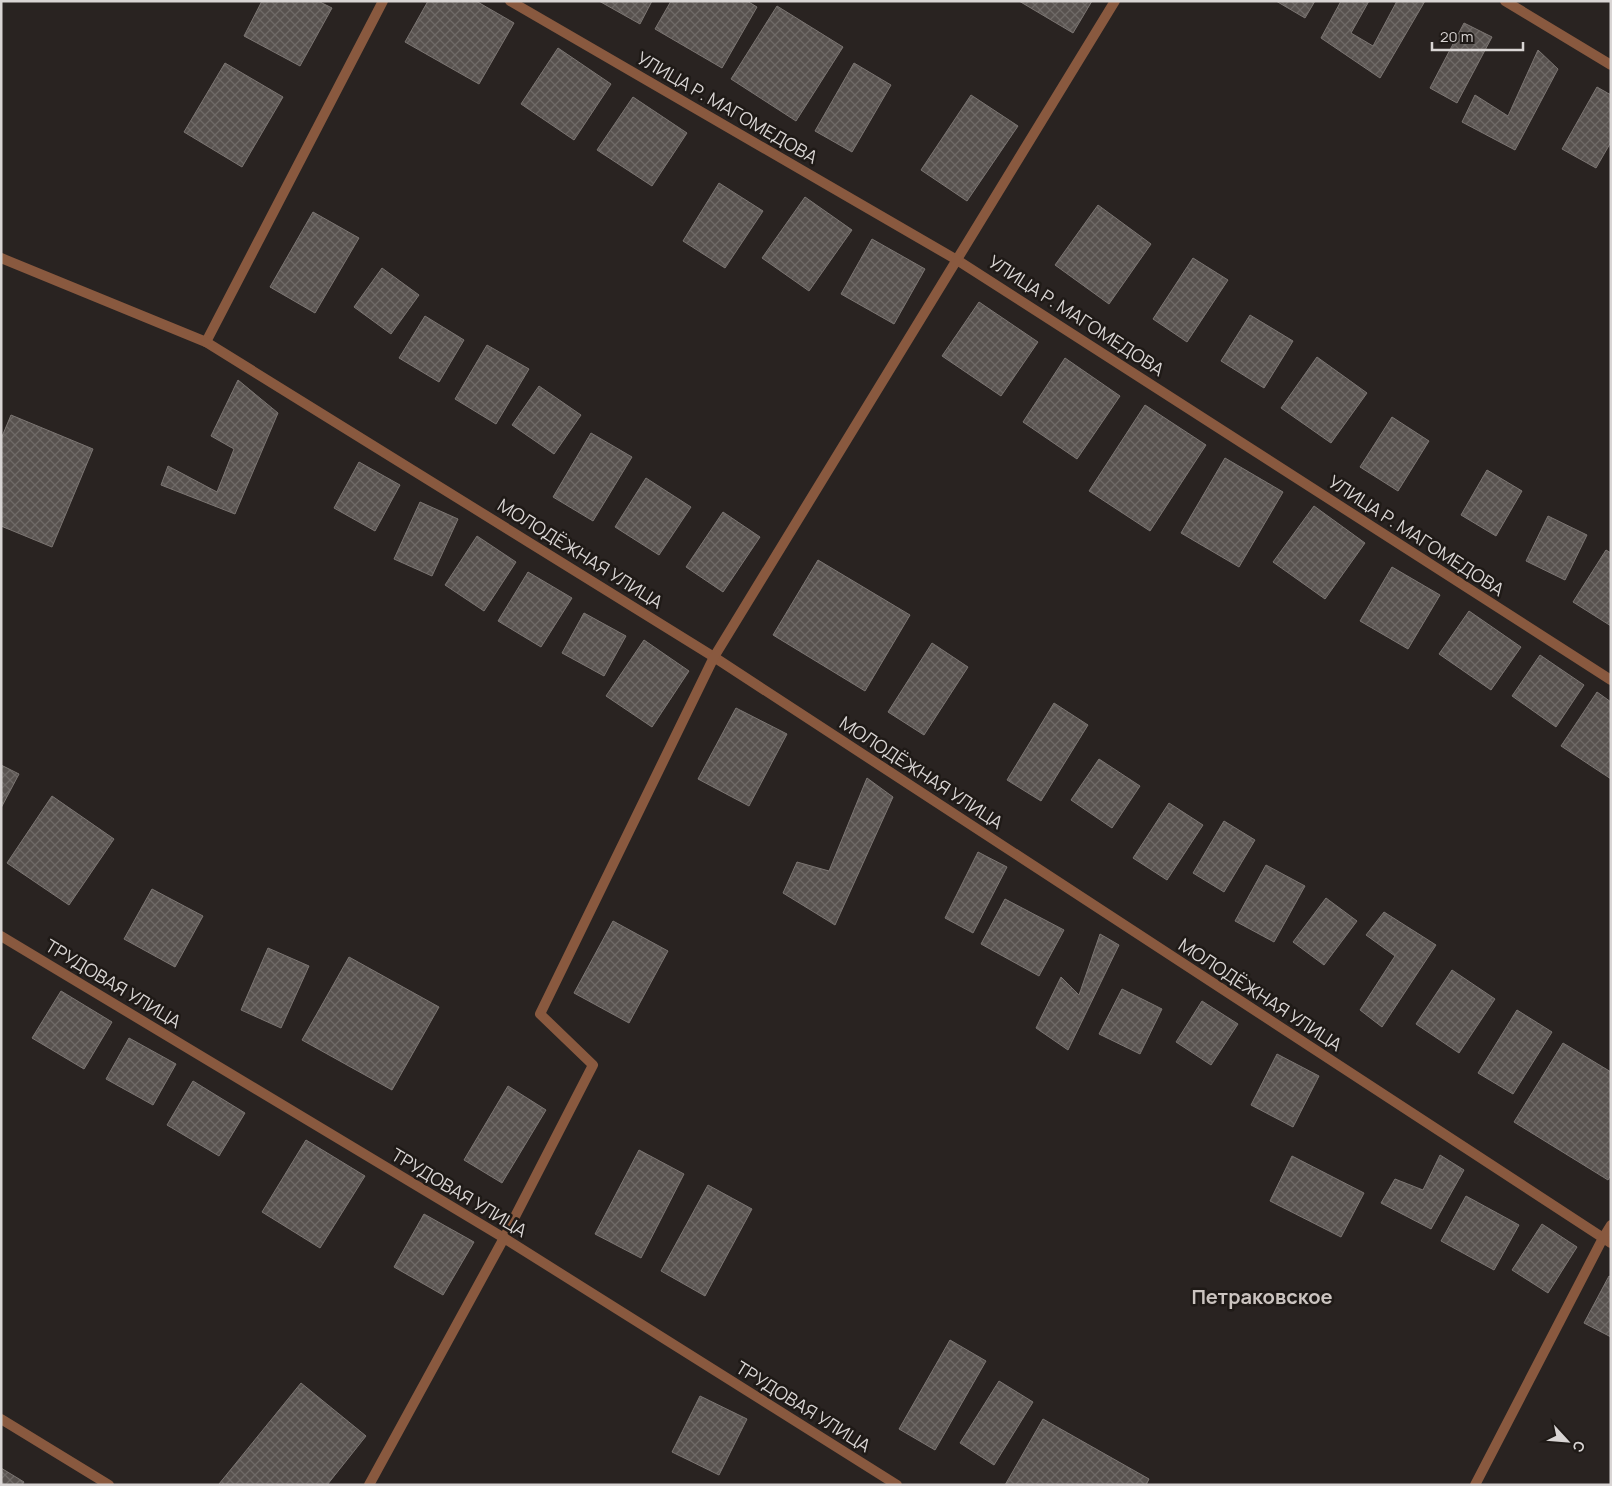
<svg xmlns="http://www.w3.org/2000/svg" width="1612" height="1486" viewBox="0 0 1612 1486" font-family="Manrope,sans-serif">
<style>
.building{fill:url(#building-cross-hatch);stroke:#7b7572}
.lines{fill:none;stroke-linecap:round;stroke-linejoin:round}
.street{stroke:#89593f;stroke-width:10}
.labels{text-anchor:middle;stroke-width:5;stroke-linejoin:round;paint-order:stroke}
.street-label{font-size:18px;fill:#d9d5d4;stroke:#1f1a17}
.quarter-label{font-size:20px;font-weight:bold;fill:#cbc4c0;stroke:#1f1a17}
</style>
<defs>
<pattern id="building-cross-hatch" width="8" height="8" patternUnits="userSpaceOnUse" patternTransform="scale(1.25)"><rect width="8" height="8" fill="#58524f"/><path d="M0 0l8 8M0 8l8-8" fill="none" stroke="#6f6a67"/></pattern>
</defs>
<rect width="100%" height="100%" fill="#292321"/>
<!-- building -->
<g class="building">
<polygon points="262,1 318,1 332,8 300,66 244,36"/>
<polygon points="428,1 476,1 514,23 479,84 405,42"/>
<polygon points="599,1 652,1 640,24"/>
<polygon points="671,1 747,1 757,7 722,68 655,29"/>
<polygon points="1019,1 1092,1 1073,33"/>
<polygon points="1276,1 1315,1 1305,18"/>
<polygon points="1341,1 1369,1 1351,33 1373,46 1397,1 1425,1 1380,78 1321,38"/>
<polygon points="777,6 843,47 796,121 731,79"/>
<polygon points="1464,23 1492,37 1457,103 1430,88"/>
<polygon points="558,48 611,84 574,140 521,104"/>
<polygon points="1538,50 1558,69 1515,150 1462,122 1475,95 1508,116"/>
<polygon points="225,63 283,97 242,167 184,132"/>
<polygon points="854,63 891,85 852,152 815,131"/>
<polygon points="1597,87 1611,95 1611,142 1596,168 1562,149"/>
<polygon points="971,95 1018,126 967,201 921,170"/>
<polygon points="633,97 687,133 652,186 597,150"/>
<polygon points="719,183 763,211 725,268 683,241"/>
<polygon points="805,197 852,230 809,291 762,258"/>
<polygon points="1098,205 1151,244 1109,304 1055,265"/>
<polygon points="313,212 359,238 315,313 270,287"/>
<polygon points="872,239 925,269 894,324 841,294"/>
<polygon points="1193,258 1228,280 1187,342 1153,319"/>
<polygon points="382,268 419,295 391,334 354,307"/>
<polygon points="979,302 1038,342 1001,396 942,356"/>
<polygon points="1250,315 1293,341 1264,388 1221,361"/>
<polygon points="425,316 464,340 439,382 399,358"/>
<polygon points="487,345 529,369 496,424 455,399"/>
<polygon points="1317,357 1367,393 1331,443 1281,408"/>
<polygon points="1065,358 1120,396 1077,459 1023,422"/>
<polygon points="238,380 278,413 235,514 161,485 168,466 217,492 234,449 211,436"/>
<polygon points="539,386 581,415 554,454 512,425"/>
<polygon points="1145,405 1206,445 1150,531 1089,491"/>
<polygon points="11,415 93,449 52,547 1,526 1,439"/>
<polygon points="1392,417 1429,441 1398,491 1360,467"/>
<polygon points="591,433 632,457 593,521 553,497"/>
<polygon points="1225,458 1283,492 1239,567 1181,533"/>
<polygon points="359,462 400,485 375,531 334,508"/>
<polygon points="1487,470 1522,491 1496,536 1461,515"/>
<polygon points="646,478 691,507 659,555 615,527"/>
<polygon points="420,502 458,519 432,576 394,559"/>
<polygon points="1314,506 1365,543 1325,599 1273,562"/>
<polygon points="723,512 760,537 723,592 686,567"/>
<polygon points="1548,516 1587,535 1565,580 1526,561"/>
<polygon points="477,536 516,562 484,611 445,585"/>
<polygon points="1606,550 1611,553 1611,626 1573,602"/>
<polygon points="818,560 910,615 865,691 773,635"/>
<polygon points="1392,567 1440,595 1408,649 1360,621"/>
<polygon points="528,572 572,598 541,647 498,621"/>
<polygon points="1469,611 1521,647 1491,690 1439,654"/>
<polygon points="584,613 626,636 604,676 562,653"/>
<polygon points="644,640 689,671 652,727 606,696"/>
<polygon points="932,643 968,667 924,735 888,712"/>
<polygon points="1540,655 1584,685 1556,727 1512,696"/>
<polygon points="1597,692 1611,702 1611,779 1561,746"/>
<polygon points="1054,703 1088,725 1041,801 1007,780"/>
<polygon points="736,708 787,734 749,806 698,779"/>
<polygon points="1099,759 1140,786 1112,828 1071,800"/>
<polygon points="1,765 19,774 1,808"/>
<polygon points="867,778 893,797 835,925 783,893 797,862 829,871"/>
<polygon points="52,796 114,839 69,905 7,863"/>
<polygon points="1169,803 1203,825 1167,880 1133,858"/>
<polygon points="1224,821 1255,840 1224,892 1193,873"/>
<polygon points="978,852 1007,867 973,933 945,918"/>
<polygon points="1266,865 1305,886 1274,942 1235,921"/>
<polygon points="152,889 203,916 175,967 124,939"/>
<polygon points="1326,898 1357,921 1324,965 1293,942"/>
<polygon points="1005,899 1064,930 1039,976 981,944"/>
<polygon points="1384,912 1436,945 1382,1027 1360,1010 1395,956 1366,935"/>
<polygon points="613,921 668,951 629,1023 574,993"/>
<polygon points="1100,934 1119,945 1068,1050 1036,1028 1061,977 1079,995"/>
<polygon points="268,948 309,966 281,1028 241,1010"/>
<polygon points="349,957 439,1007 392,1090 302,1040"/>
<polygon points="1452,970 1495,999 1459,1053 1416,1024"/>
<polygon points="1122,989 1162,1009 1140,1054 1099,1034"/>
<polygon points="61,991 112,1022 84,1069 32,1038"/>
<polygon points="1202,1001 1238,1024 1211,1065 1176,1042"/>
<polygon points="1517,1010 1552,1032 1513,1094 1478,1073"/>
<polygon points="129,1038 176,1064 153,1105 106,1079"/>
<polygon points="1563,1043 1611,1072 1611,1175 1608,1180 1514,1122"/>
<polygon points="1277,1054 1319,1076 1293,1127 1251,1105"/>
<polygon points="193,1081 245,1113 219,1156 167,1125"/>
<polygon points="508,1086 546,1110 502,1183 464,1160"/>
<polygon points="306,1140 365,1176 320,1248 262,1212"/>
<polygon points="639,1150 684,1174 641,1258 595,1234"/>
<polygon points="1440,1155 1464,1170 1431,1229 1381,1203 1395,1179 1423,1190"/>
<polygon points="1292,1156 1364,1193 1341,1237 1270,1201"/>
<polygon points="708,1185 752,1209 705,1296 661,1271"/>
<polygon points="1466,1196 1519,1225 1494,1270 1441,1241"/>
<polygon points="424,1214 474,1242 443,1295 394,1267"/>
<polygon points="1542,1224 1577,1247 1548,1293 1512,1270"/>
<polygon points="1609,1276 1611,1277 1611,1337 1584,1323"/>
<polygon points="950,1340 986,1361 935,1450 899,1429"/>
<polygon points="999,1381 1033,1402 994,1465 960,1443"/>
<polygon points="301,1383 366,1436 327,1485 220,1485 219,1484"/>
<polygon points="700,1396 747,1419 719,1475 672,1452"/>
<polygon points="1043,1419 1149,1479 1146,1485 1005,1485"/>
<polygon points="1,1468 24,1482 22,1485 1,1485"/>
</g>
<g class="lines">
<!-- street -->
<g class="street">
<polyline points="510,1 957,260 1611,680"/>
<polyline points="1505,1 1611,65"/>
<polyline points="1,258 206,342 383,1"/>
<polyline points="206,342 714,657 1611,1243"/>
<polyline points="1,936 504,1238 897,1485"/>
<polyline points="1,1419 109,1485"/>
<polyline points="369,1485 504,1238 593,1065 540,1014 714,657 1115,1"/>
<polyline points="1475,1485 1603,1238 1611,1225"/>
</g>
</g>
<g class="labels">
<!-- street labels -->
<g class="street-label">
<text transform="translate(727 108) rotate(30)" y="6">УЛИЦА Р. МАГОМЕДОВА</text>
<text transform="translate(1076 316) rotate(33)" y="6">УЛИЦА Р. МАГОМЕДОВА</text>
<text transform="translate(1416 536) rotate(33)" y="6">УЛИЦА Р. МАГОМЕДОВА</text>
<text transform="translate(580 554) rotate(32)" y="6">МОЛОДЁЖНАЯ УЛИЦА</text>
<text transform="translate(921 773) rotate(33)" y="6">МОЛОДЁЖНАЯ УЛИЦА</text>
<text transform="translate(113 984) rotate(31)" y="6">ТРУДОВАЯ УЛИЦА</text>
<text transform="translate(1260 995) rotate(33)" y="6">МОЛОДЁЖНАЯ УЛИЦА</text>
<text transform="translate(459 1193) rotate(31)" y="6">ТРУДОВАЯ УЛИЦА</text>
<text transform="translate(803 1407) rotate(32)" y="6">ТРУДОВАЯ УЛИЦА</text>
</g>
<!-- quarter labels -->
<g class="quarter-label">
<text x="1262" y="1304">Петраковское</text>
</g>
</g>
<!-- border -->
<rect width="1612" height="1486" fill="none" stroke="#d9d5d4" stroke-width="5"/>
<!-- north arrow -->
<g transform="translate(1567 1441) rotate(116)" stroke="#1f1a17" stroke-width="4" paint-order="stroke">
<path d="M0-4L9 19L0 12L-9 19Z" fill="#d9d5d4"/>
<text y="-8" font-size="14" font-weight="bold" text-anchor="middle" fill="#d9d5d4">С</text>
</g>
<!-- scale -->
<path d="M1432 42v8h91v-8" fill="none" stroke="#d9d5d4" stroke-width="2.5"/>
<text x="1440" y="42" font-size="15" fill="#d9d5d4" stroke="#1f1a17" stroke-width="4" paint-order="stroke">20 m</text>
</svg>
